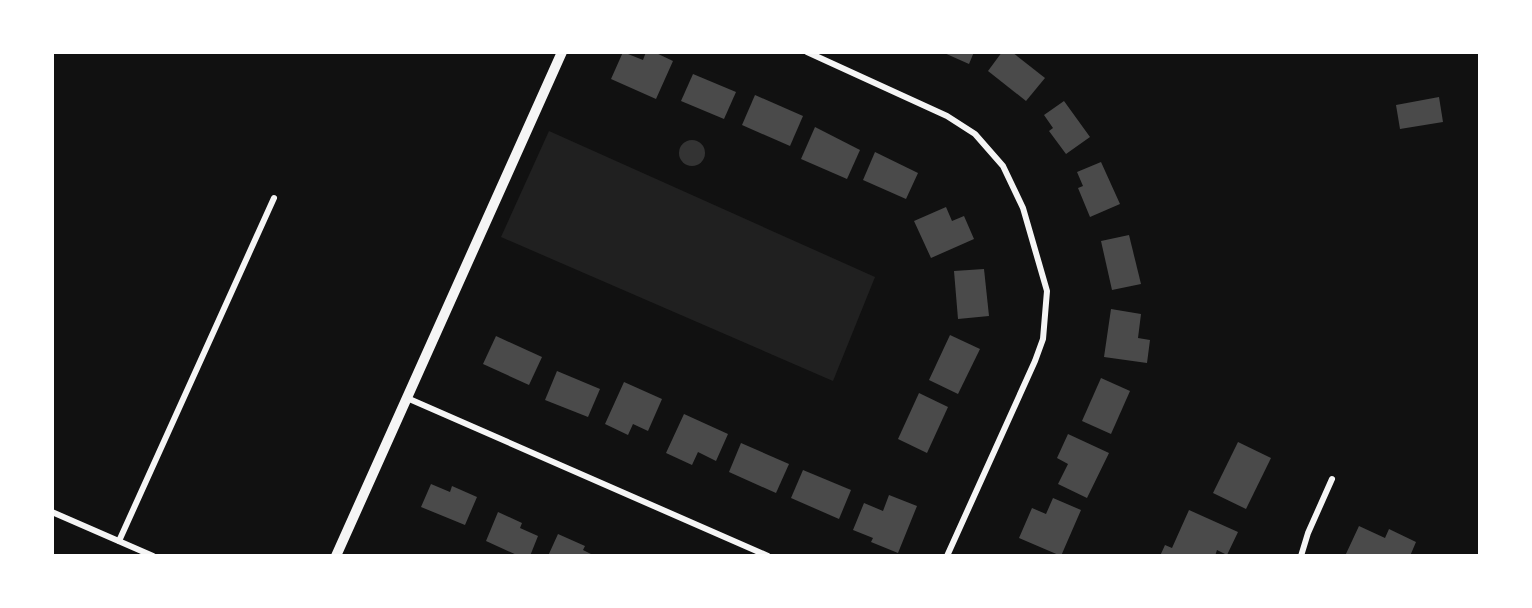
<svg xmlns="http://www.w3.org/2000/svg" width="1532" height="608" viewBox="0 0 1532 608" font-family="'Alegreya Sans',sans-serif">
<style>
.green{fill:#202020}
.water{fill:#333}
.building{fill:#4a4a4a}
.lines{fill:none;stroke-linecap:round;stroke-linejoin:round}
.minor{stroke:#f5f5f5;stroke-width:6}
.tertiary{stroke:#f5f5f5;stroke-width:10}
</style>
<rect width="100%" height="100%" fill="#111"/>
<!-- green -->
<polygon class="green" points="549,131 875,277 833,381 501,237"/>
<!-- water -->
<circle class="water" cx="692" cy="153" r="13"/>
<!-- building -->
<g class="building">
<polygon points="623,52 643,60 646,52 654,52 673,61 656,99 611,79"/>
<polygon points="942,52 974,52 969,64"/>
<polygon points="1002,52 1012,52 1045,78 1026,101 988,71"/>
<polygon points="693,74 736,92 724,119 681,101"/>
<polygon points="755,95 803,116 790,146 742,125"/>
<polygon points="1439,97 1443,122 1400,129 1396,105"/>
<polygon points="1064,101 1090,137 1066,154 1049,131 1053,128 1044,115"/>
<polygon points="815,127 860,150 847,179 801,159"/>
<polygon points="875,152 918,173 906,199 863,180"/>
<polygon points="1101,162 1120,204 1090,217 1078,188 1083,186 1077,172"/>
<polygon points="946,207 952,221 964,216 974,239 931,258 914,221"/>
<polygon points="1129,235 1141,284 1112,290 1101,241"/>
<polygon points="984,269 989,316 958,319 954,271"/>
<polygon points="1111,309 1141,314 1138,338 1150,340 1147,363 1104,357"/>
<polygon points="950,335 980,349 958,394 929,380"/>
<polygon points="496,336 542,357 529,385 483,364"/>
<polygon points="557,371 600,389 588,417 545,400"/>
<polygon points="1101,378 1130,391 1111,434 1082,421"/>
<polygon points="624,382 662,399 648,431 633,424 628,435 605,424"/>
<polygon points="919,393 948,407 927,453 898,439"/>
<polygon points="684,414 728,434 716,461 698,452 692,465 666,453"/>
<polygon points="1068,434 1109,453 1087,498 1058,484 1068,464 1057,458"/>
<polygon points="1238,442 1271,458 1246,509 1213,493"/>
<polygon points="741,443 789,464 776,493 729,472"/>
<polygon points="803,470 851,490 839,519 791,498"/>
<polygon points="431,484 450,492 452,486 477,497 465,525 421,507"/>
<polygon points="889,495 917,506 898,553 871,542 873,538 853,530 864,503 883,511"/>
<polygon points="1053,498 1081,510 1061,556 1019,538 1032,508 1046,514"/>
<polygon points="1189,510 1238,532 1227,555 1217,550 1215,556 1160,556 1165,545 1172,548"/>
<polygon points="498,512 522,523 520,528 538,536 530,556 519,556 486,541"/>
<polygon points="1359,526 1385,538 1389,529 1416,542 1410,556 1345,556"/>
<polygon points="558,534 585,546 583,550 595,556 548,556"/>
</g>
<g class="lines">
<!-- minor -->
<g class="minor">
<polyline points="807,52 947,116 975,134 1003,166 1023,208 1047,291 1043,339 1035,361 947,556"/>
<polyline points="407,398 768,556"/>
<polyline points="52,512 153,556"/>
<polyline points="119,541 274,198"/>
<polyline points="1301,556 1308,533 1332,479"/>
</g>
<!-- tertiary -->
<polyline class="tertiary" points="336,556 562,52"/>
</g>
<!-- border -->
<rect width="1532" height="608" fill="none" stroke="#ffffff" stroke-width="108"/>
</svg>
